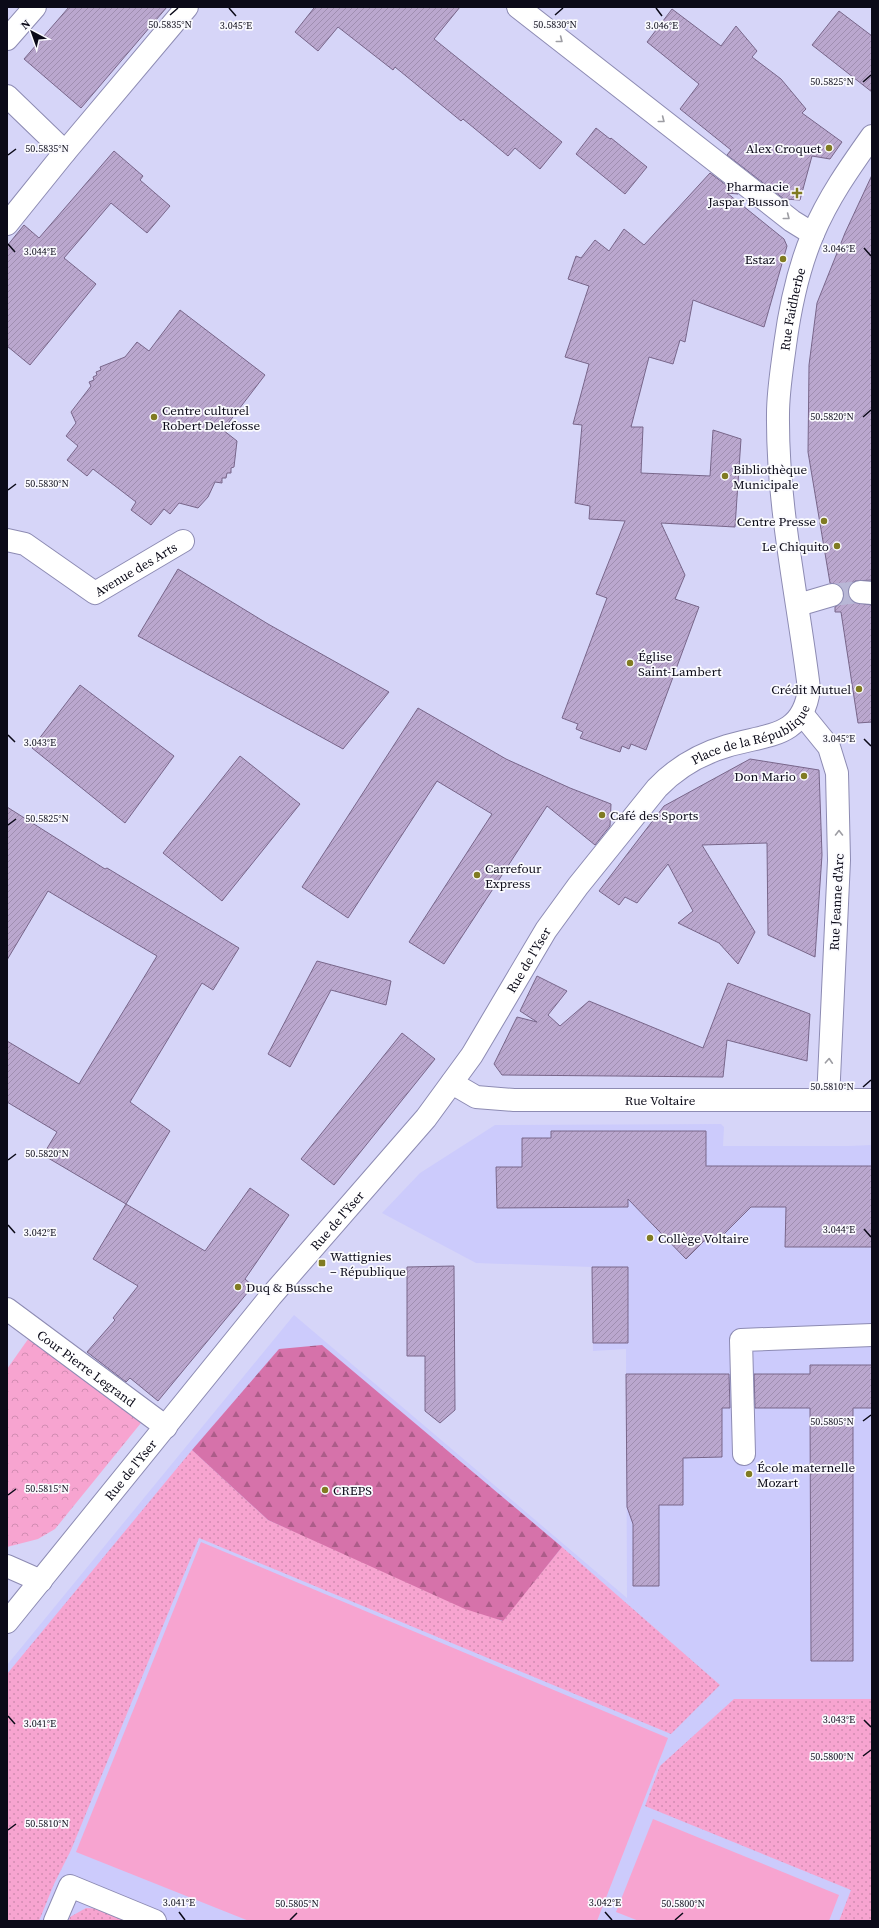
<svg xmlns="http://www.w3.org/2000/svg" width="879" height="1928" viewBox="0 0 879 1928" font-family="'Source Serif 4',serif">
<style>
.built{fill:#cccbfc}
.grass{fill:url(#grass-dots)}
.forest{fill:url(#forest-firs)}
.park{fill:url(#park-crowns)}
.garden{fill:#f7a4d0}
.building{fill:url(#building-hatch);stroke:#78668a}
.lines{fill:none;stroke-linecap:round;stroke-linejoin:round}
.minor-tunnel{stroke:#b8b7d6;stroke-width:22;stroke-dasharray:22 11;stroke-linecap:butt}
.minor-casing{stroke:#8d8bb3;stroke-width:24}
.minor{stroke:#fff;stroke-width:22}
.oneway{stroke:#9d9da3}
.ticks{fill:none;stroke:#0b0a18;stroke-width:1.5}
.poi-dot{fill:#807b22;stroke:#fafafe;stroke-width:1.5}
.labels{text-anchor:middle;stroke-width:3.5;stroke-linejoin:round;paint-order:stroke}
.poi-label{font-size:13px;fill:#0b0a18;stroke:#fafafe;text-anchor:start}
.street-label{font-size:13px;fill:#0b0a18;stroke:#fafafe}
.ticks-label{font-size:10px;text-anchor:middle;fill:#0b0a18;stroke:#fafafe;stroke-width:3.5;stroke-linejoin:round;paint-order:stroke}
</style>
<defs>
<pattern id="grass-dots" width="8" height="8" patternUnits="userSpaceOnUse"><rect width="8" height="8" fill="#f7a4d0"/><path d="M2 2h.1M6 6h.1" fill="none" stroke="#d28cb2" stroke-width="1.8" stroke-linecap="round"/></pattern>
<pattern id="forest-firs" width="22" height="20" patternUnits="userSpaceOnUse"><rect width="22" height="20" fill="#d672aa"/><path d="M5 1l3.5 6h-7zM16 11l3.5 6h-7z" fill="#ac5c89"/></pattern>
<pattern id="park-crowns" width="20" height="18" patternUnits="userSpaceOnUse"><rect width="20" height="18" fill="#f7a4d0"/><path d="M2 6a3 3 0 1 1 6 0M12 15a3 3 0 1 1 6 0" fill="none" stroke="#d28cb2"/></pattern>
<pattern id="building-hatch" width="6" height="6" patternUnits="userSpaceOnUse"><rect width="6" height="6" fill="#baa7ce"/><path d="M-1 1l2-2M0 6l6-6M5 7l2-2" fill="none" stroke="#9f8eb0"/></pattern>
</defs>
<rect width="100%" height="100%" fill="#d6d5f8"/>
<!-- built -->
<polygon class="built" points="721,1124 724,1127 723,1146 849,1146 872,1145 872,1921 7,1921 7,1665 294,1315 627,1598 626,1349 593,1351 592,1267 476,1263 382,1213 420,1173 495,1125"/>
<!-- grass -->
<g class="grass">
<polygon points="192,1450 268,1520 502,1621 562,1547 720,1685 671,1734 199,1538 71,1850 54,1884 39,1921 7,1921 7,1674"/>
<polygon points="734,1699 872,1699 872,1921 839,1921 851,1890 645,1806 660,1766"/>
<polygon points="86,1908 104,1909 134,1921 69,1921 70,1917"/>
</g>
<!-- forest -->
<polygon class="forest" points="322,1345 562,1547 503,1621 465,1609 268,1520 192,1450 279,1349"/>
<!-- park -->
<polygon class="park" points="31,1335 145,1418 55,1529 38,1539 7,1547 7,1369"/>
<!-- garden -->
<g class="garden">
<polygon points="201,1542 668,1738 597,1921 249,1921 76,1852"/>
<polygon points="653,1819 839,1895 829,1921 639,1921 616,1912"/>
</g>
<!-- building -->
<g class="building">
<polygon points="69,7 167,7 81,108 24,59"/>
<polygon points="313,7 460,7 434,39 562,142 540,169 515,148 508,156 463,119 461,121 395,67 393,70 338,27 318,51 295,32 314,8"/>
<polygon points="672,9 721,46 736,26 757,51 752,57 781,79 806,109 802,113 842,142 830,159 812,156 800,200 784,199 727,155 731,150 680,109 699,84 647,42"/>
<polygon points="839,11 872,36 872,92 812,45"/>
<polygon points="596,128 610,139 611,138 647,167 625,194 576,154"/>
<polygon points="114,151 143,176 140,180 170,206 147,233 111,203 64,258 96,284 30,365 7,346 7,246 24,225 39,238"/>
<polygon points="710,173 738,194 727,193 784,239 787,246 764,327 693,300 685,342 680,340 673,364 649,357 631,427 643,427 641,473 710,476 713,430 741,439 735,527 661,523 685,575 675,599 699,607 646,750 631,744 629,749 622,746 620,752 580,738 583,732 576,729 578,724 562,718 607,598 596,594 625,521 589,519 590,506 575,503 582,425 573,424 589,364 565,357 589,286 568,279 576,256 581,258 595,240 609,251 624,229 644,245"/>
<polygon points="872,175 872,580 855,581 850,585 848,591 849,598 853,602 872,605 872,722 858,723 841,612 835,612 835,607 841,603 844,598 844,592 840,586 830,583 808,452 809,365 817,303 845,233"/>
<polygon points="180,310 265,375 223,430 237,441 234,467 231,468 231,473 227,473 226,478 222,478 222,483 215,482 208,497 198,508 179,503 170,514 164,509 151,525 131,510 136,502 93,469 87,476 67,460 78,446 66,436 76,423 71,412 91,386 89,382 94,380 93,377 97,375 96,372 101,370 100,367 125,357 137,342 149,351"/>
<polygon points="178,569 268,624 389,692 343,749 138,636"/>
<polygon points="80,685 174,756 125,823 32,748"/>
<polygon points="418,708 506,759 570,788 611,804 610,826 595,845 547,806 444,964 409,942 492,814 437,781 348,918 302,887"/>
<polygon points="240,756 300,804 222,901 163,853"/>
<polygon points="750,759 819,770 822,855 815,957 768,935 767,843 702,845 755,932 738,964 719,943 678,923 693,911 668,864 637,903 625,897 619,905 599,891 664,806"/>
<polygon points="7,807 105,869 107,868 239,948 213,990 202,983 130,1102 170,1131 126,1204 43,1155 57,1132 7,1102 7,1041 79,1084 157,956 48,891 7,960"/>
<polygon points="317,961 391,981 386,1005 331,990 290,1067 268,1054"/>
<polygon points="537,976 567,991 548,1015 560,1026 589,1001 703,1048 728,983 810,1014 807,1061 727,1040 723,1077 502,1075 494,1064 517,1017 537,1022 520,1011"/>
<polygon points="402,1033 435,1059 334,1185 301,1159"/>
<polygon points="551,1131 706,1131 706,1166 872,1166 872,1247 785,1247 786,1207 751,1207 721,1237 704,1241 686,1259 628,1199 628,1207 497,1208 496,1167 522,1167 522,1138 551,1138"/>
<polygon points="250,1188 289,1215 245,1279 253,1286 158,1401 130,1378 126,1382 87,1352 115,1320 113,1318 138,1286 93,1259 126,1204 205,1251"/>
<polygon points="454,1266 455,1410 440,1423 425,1411 425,1356 407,1356 407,1267"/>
<polygon points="592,1267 628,1267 628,1343 593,1343"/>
<polygon points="810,1365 872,1365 872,1408 853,1408 853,1661 811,1661 810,1408 755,1408 754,1374 810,1374"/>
<polygon points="626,1374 729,1374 730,1408 722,1408 722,1457 683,1458 683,1505 659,1505 659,1586 633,1586 633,1524 627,1507"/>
</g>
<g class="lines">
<!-- minor-tunnel -->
<polyline class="minor-tunnel" points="832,595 860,592"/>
<defs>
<g id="minor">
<polyline points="518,7 792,221 813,234"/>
<polyline points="7,39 35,7"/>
<polyline points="7,96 65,152"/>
<polyline points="7,224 65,152 187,7"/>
<path id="s1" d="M 7,540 L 25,544 L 95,593 L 183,541"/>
<polyline points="860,592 872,593"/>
<polyline points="798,605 832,595"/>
<polyline points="803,715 829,747 837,773 839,860 828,1100"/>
<path id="s2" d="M 452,1083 L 476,1097 L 514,1100 L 872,1100"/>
<path id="s3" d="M 7,1309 L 166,1427"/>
<polyline points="744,1454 741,1340 872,1335"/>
<polyline points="7,1566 41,1581"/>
<path id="s4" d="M 7,1622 L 271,1296 L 426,1118 L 472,1055 L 546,930 L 578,886 L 657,788 C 677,767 700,754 727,746 C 765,734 803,739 809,689 C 798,598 777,507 778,414 C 778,391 782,368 785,345 C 790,308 798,269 813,234 C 828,198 850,167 872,136"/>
<polyline points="55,1921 70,1886 155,1921"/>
</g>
</defs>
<!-- minor casing -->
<use href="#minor" class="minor-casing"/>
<!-- minor -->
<use href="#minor" class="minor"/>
</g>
<!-- one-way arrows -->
<defs><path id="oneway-chevron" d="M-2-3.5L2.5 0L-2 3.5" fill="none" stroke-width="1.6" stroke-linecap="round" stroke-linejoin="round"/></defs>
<g class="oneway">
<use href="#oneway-chevron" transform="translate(560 40) rotate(38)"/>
<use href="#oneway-chevron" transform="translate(662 120) rotate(38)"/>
<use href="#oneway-chevron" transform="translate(787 217) rotate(38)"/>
<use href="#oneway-chevron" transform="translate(839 833) rotate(-90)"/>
<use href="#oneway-chevron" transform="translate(829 1061) rotate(-87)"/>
</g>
<!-- ticks -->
<path class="ticks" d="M 229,8 L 236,16M 656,8 L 662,16M 170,15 L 178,8M 555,15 L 563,8M 863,82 L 871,75M 8,155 L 16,149M 8,244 L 15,252M 864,248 L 871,256M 863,417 L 871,410M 8,490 L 16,484M 8,735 L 15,742M 864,739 L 871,746M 8,825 L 16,819M 863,1087 L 871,1080M 8,1160 L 16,1154M 8,1225 L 15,1233M 864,1229 L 871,1237M 863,1421 L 871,1415M 8,1495 L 16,1489M 8,1716 L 15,1724M 864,1720 L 871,1727M 863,1756 L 871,1750M 8,1830 L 16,1824M 179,1912 L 185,1920M 605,1912 L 612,1920M 290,1920 L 297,1913M 675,1920 L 683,1913"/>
<!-- markers -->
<g class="poi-dot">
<circle cx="829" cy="148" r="4"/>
<path d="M795 187h4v4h4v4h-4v4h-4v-4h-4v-4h4z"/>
<circle cx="783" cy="259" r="4"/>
<circle cx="154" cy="417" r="4"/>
<circle cx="725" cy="476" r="4"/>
<circle cx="824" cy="521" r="4"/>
<circle cx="837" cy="546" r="4"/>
<circle cx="630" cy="663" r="4"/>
<circle cx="859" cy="689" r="4"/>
<circle cx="804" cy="776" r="4"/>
<circle cx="602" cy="815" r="4"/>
<circle cx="477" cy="875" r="4"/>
<circle cx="650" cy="1238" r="4"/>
<rect x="318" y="1259" width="8" height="8" rx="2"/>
<circle cx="238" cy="1287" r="4"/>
<circle cx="749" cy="1474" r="4"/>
<circle cx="325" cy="1490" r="4"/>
</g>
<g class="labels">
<!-- poi labels -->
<g class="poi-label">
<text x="821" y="153" text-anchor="end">Alex Croquet</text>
<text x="789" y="191" text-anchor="end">Pharmacie<tspan x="789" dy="15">Jaspar Busson</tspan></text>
<text x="775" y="264" text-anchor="end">Estaz</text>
<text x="162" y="415">Centre culturel<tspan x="162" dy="15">Robert Delefosse</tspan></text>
<text x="733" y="474">Bibliothèque<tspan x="733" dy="15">Municipale</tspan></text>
<text x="816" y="526" text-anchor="end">Centre Presse</text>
<text x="829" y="551" text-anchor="end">Le Chiquito</text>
<text x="638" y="661">Église<tspan x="638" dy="15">Saint-Lambert</tspan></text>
<text x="851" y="694" text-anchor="end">Crédit Mutuel</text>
<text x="796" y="781" text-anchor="end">Don Mario</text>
<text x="610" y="820">Café des Sports</text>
<text x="485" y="873">Carrefour<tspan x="485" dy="15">Express</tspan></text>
<text x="658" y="1243">Collège Voltaire</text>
<text x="330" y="1261">Wattignies<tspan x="330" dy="15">– République</tspan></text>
<text x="246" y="1292">Duq &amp; Bussche</text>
<text x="757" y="1472">École maternelle<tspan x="757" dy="15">Mozart</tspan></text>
<text x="333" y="1495">CREPS</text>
</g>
<!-- street labels -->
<g class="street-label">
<text dy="5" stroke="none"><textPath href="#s4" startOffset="1634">Rue Faidherbe</textPath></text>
<text dy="5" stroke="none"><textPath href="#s1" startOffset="151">Avenue des Arts</textPath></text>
<text dy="5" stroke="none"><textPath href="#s4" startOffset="1169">Place de la République</textPath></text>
<text transform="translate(836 902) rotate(-87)" y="5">Rue Jeanne d'Arc</text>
<text dy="5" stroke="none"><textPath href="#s4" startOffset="844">Rue de l'Yser</textPath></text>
<text dy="5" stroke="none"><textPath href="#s2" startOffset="212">Rue Voltaire</textPath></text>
<text dy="5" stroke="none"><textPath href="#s4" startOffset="520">Rue de l'Yser</textPath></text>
<text dy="5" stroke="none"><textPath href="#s3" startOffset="99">Cour Pierre Legrand</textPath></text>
<text dy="5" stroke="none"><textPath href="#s4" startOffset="196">Rue de l'Yser</textPath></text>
</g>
</g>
<g class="ticks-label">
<text x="170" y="28">50.5835°N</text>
<text x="555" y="28">50.5830°N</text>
<text x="236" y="29">3.045°E</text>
<text x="662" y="29">3.046°E</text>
<text x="832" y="85">50.5825°N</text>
<text x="47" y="152">50.5835°N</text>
<text x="839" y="252">3.046°E</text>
<text x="40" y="255">3.044°E</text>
<text x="832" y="420">50.5820°N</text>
<text x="47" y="487">50.5830°N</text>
<text x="839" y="742">3.045°E</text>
<text x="40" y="746">3.043°E</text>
<text x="47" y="822">50.5825°N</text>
<text x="832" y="1090">50.5810°N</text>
<text x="47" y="1157">50.5820°N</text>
<text x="839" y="1233">3.044°E</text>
<text x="40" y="1236">3.042°E</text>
<text x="832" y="1425">50.5805°N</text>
<text x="47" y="1492">50.5815°N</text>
<text x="839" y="1723">3.043°E</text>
<text x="40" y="1727">3.041°E</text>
<text x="832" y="1760">50.5800°N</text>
<text x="47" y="1827">50.5810°N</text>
<text x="179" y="1906">3.041°E</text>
<text x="605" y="1906">3.042°E</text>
<text x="297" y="1907">50.5805°N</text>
<text x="683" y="1907">50.5800°N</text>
</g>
<!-- border -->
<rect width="879" height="1928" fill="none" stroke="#0b0a18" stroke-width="16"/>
<!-- north arrow -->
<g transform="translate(32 32) rotate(319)" stroke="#fafafe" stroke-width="3" paint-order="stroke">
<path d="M0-3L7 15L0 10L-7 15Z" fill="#0b0a18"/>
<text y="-6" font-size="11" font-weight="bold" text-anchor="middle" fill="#0b0a18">N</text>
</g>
</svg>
